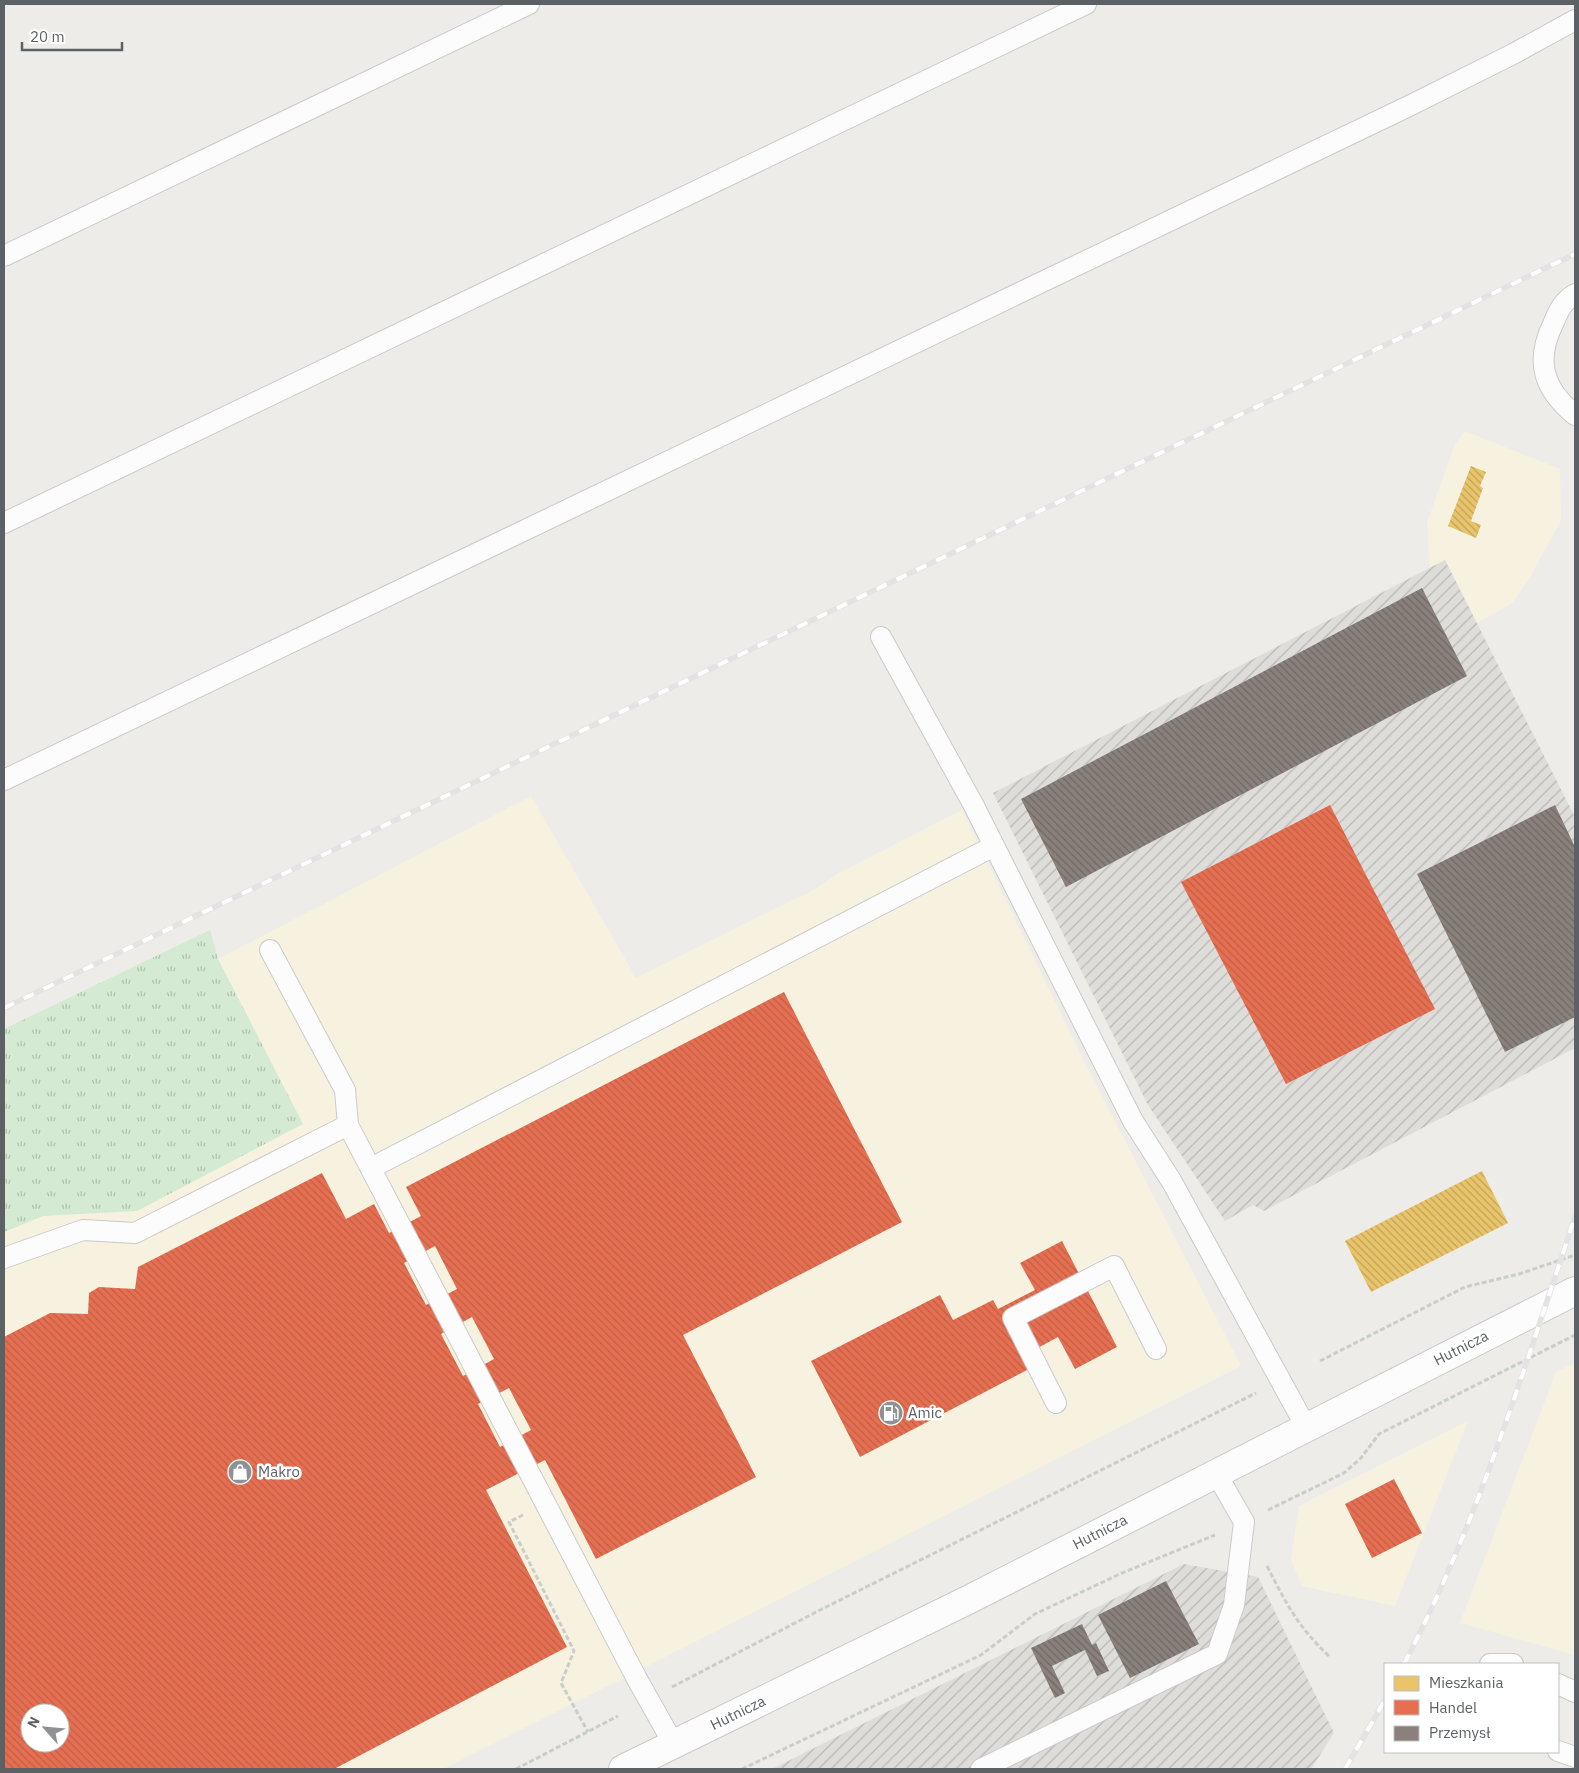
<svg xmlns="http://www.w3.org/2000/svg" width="1579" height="1773" viewBox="0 0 1579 1773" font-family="'IBM Plex Sans',sans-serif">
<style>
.commercial{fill:#f7f2e0;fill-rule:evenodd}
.industrial{fill:url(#industrial-furrows)}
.grass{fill:url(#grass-tufts)}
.homes{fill:url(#homes-back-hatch)}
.shops{fill:url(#shops-back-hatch);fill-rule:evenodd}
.industry{fill:url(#industry-back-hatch)}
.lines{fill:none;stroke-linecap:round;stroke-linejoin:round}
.lane-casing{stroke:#cacaca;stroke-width:22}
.secondary-casing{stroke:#c9c9c8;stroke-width:30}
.path{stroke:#c9cecb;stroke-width:3;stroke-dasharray:5 2.5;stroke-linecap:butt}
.lane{stroke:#fcfcfc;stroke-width:20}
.secondary{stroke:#fcfcfc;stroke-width:28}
.rail-casing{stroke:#e3e3e3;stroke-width:5.5}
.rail{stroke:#fff;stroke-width:4;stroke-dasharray:11;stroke-linecap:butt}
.labels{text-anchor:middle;stroke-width:5;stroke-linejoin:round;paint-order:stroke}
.street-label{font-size:15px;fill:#5c6166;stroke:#fff}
.poi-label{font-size:15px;fill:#5c6166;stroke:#fff;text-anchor:start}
</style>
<defs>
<pattern id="industrial-furrows" width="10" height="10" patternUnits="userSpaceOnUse" patternTransform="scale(1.25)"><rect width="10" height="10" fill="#deddd9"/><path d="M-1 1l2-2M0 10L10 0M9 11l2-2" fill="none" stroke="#b7b7b4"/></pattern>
<pattern id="grass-tufts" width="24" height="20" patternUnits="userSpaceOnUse" patternTransform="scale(1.25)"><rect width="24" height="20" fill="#d5ead2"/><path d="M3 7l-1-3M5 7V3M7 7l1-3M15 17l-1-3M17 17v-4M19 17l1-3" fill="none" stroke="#b0c1ae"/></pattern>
<pattern id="homes-back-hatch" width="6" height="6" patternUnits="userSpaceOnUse" patternTransform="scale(1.25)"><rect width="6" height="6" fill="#e9c46a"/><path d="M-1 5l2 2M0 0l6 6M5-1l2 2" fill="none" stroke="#c0a35b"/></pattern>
<pattern id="shops-back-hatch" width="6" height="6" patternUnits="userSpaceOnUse" patternTransform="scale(1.25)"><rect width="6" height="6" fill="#e76f51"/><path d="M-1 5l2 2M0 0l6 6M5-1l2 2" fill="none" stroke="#be5f47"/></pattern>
<pattern id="industry-back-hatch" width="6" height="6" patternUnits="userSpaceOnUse" patternTransform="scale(1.25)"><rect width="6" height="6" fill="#8a817c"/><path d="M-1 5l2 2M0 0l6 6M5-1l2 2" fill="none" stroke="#6e6865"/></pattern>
</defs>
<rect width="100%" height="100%" fill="#edece8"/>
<!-- commercial -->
<g class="commercial">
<polygon points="1465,431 1560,469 1561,520 1530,577 1512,603 1477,623 1445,560 1430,567 1427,523 1455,444"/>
<path d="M 531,796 L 636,978 L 815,889 L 839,873 L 962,810 L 1083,1059 L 1241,1366 L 443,1769 L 4,1769 L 4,1232 L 43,1216 L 76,1213 L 303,1124 L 218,959 ZM 30,1713 L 60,1713 L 60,1743 L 30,1743 Z"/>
<polygon points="1575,1363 1575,1655 1460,1623 1556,1372"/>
<polygon points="1468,1421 1395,1606 1302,1586 1291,1560 1299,1506"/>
</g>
<!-- industrial -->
<g class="industrial">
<polygon points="1445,560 1575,817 1575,1048 1264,1211 1253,1205 1225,1221 1148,1105 993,793"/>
<polygon points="1184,1564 1258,1577 1334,1733 1311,1769 772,1769"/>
</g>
<!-- grass -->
<polygon class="grass" points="210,930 218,959 303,1124 137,1211 43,1216 4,1232 4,1029"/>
<!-- homes -->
<g class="homes">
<polygon points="1471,466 1486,472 1480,486 1483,488 1471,521 1481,525 1476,538 1448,526"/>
<polygon points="1482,1171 1508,1223 1371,1292 1345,1241"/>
</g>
<!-- shops -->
<g class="shops">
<polygon points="1330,805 1435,1009 1286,1084 1181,882"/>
<path d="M 784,992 L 902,1222 L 683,1335 L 756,1477 L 596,1559 L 545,1460 L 486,1490 L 567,1647 L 334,1769 L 4,1769 L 4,1337 L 50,1313 L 88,1314 L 89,1293 L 99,1287 L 135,1289 L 138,1267 L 322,1173 L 346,1219 L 374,1204 L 389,1233 L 421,1216 L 406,1187 ZM 435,1246 L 457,1289 L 426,1305 L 404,1263 ZM 472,1317 L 494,1359 L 463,1376 L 441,1334 ZM 509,1388 L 531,1430 L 500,1447 L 478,1404 ZM 30,1713 L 60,1713 L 60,1743 L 30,1743 Z"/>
<polygon points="1062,1241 1117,1347 1075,1369 1058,1337 1023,1356 1029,1369 860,1457 811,1361 940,1295 953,1320 993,1300 998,1309 1035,1290 1020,1263"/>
<polygon points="1394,1479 1422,1533 1372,1558 1345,1504"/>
</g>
<!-- industry -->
<g class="industry">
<polygon points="1422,588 1467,676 1066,887 1021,799"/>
<polygon points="1555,805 1575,847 1575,1017 1505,1052 1417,874"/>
<polygon points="1166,1581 1199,1644 1130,1678 1098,1615"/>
<polygon points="1082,1624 1092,1645 1096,1643 1109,1671 1097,1676 1085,1650 1052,1666 1065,1693 1055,1698 1031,1648"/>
</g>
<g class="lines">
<defs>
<g id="lane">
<polyline points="4,256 529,4"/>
<path d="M 1575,294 C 1562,302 1559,310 1553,324 C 1535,361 1543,389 1575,415"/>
<polyline points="4,523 1086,4"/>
<polyline points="881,637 973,804 1133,1121 1172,1182 1306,1427"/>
<polyline points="4,780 1409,106 1513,54 1575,20"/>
<polyline points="270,950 345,1090 348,1125 637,1679 673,1743"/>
<polyline points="371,1168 994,846"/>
<polyline points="4,1258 83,1230 135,1233 348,1125"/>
<polyline points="1056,1403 1013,1318 1114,1266 1156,1349"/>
<polyline points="1490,1664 1513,1664"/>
<polyline points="1558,1684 1575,1692"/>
<polyline points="1558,1751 1575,1757"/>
<polyline points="981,1769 1217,1654 1234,1605 1244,1522 1216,1473"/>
</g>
<polyline id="secondary" points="623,1769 970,1599 1575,1291"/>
</defs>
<!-- lane casing -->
<use href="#lane" class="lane-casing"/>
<!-- secondary casing -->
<use href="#secondary" class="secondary-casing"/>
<!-- path -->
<g class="path">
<polyline points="1320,1361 1465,1287 1519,1274 1575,1255"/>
<polyline points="1268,1510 1344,1473 1361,1458 1379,1434 1575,1335"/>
<polyline points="523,1515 509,1522 574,1651 561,1683 588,1732"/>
<path d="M 1267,1566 C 1287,1605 1298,1627 1330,1657"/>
<polyline points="672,1687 820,1610 1256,1393"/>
<polyline points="516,1769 618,1716"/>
<polyline points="742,1769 981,1655 1035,1614 1122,1573 1215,1535"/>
</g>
<!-- lane -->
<use href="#lane" class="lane"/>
<!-- secondary -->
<use href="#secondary" class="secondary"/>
<defs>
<g id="rail">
<polyline points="4,1008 1575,254"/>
<path d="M 1404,1664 C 1478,1523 1524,1368 1575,1217"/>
<polyline points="1345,1769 1385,1700"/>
</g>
</defs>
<!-- rail casing -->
<use href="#rail" class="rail-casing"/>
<!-- rail -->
<use href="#rail" class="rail"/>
</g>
<!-- icons -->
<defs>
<symbol id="fuel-disc" viewBox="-11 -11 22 22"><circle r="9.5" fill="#8f9294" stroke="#fff"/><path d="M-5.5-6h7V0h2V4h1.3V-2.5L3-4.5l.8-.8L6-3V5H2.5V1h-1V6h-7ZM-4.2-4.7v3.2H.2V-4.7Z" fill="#fff"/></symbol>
<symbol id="shop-disc" viewBox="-11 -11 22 22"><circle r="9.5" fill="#8f9294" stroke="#fff"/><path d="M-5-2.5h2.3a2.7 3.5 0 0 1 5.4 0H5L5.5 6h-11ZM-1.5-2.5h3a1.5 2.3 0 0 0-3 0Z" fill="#fff"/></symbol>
</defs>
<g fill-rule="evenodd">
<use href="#fuel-disc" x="877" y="1399" width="28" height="28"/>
<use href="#shop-disc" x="226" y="1458" width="28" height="28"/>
</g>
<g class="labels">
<!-- street labels -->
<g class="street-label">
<text transform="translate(1461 1348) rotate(-27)" y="5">Hutnicza</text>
<text transform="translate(1100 1532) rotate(-27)" y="5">Hutnicza</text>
<text transform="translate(738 1713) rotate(-26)" y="5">Hutnicza</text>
</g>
<!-- poi labels -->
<g class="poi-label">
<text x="908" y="1418">Amic</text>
<text x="258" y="1477">Makro</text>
</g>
</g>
<!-- border -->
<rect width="1579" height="1773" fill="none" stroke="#5c6166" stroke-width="10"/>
<!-- legend -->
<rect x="1384" y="1663" width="175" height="90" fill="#ffffff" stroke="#bec0c2"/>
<rect x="1394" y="1676" width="25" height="15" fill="#e9c46a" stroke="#bec0c2"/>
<text x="1429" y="1688" font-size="15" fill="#5c6166">Mieszkania</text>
<rect x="1394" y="1700" width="25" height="15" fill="#e76f51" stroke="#bec0c2"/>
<text x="1429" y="1713" font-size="15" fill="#5c6166">Handel</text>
<rect x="1394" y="1726" width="25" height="15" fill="#8a817c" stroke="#bec0c2"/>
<text x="1429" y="1738" font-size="15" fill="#5c6166">Przemysł</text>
<!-- north arrow -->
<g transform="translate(45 1728) rotate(297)"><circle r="24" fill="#ffffff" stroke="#bec0c2"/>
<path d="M0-4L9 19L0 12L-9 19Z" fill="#8f9294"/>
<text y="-8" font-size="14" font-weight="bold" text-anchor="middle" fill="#5c6166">N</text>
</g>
<!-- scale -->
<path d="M22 42v8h100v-8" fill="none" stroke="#5c6166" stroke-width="2.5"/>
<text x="30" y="42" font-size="15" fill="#5c6166" stroke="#ffffff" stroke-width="4" paint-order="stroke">20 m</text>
</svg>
